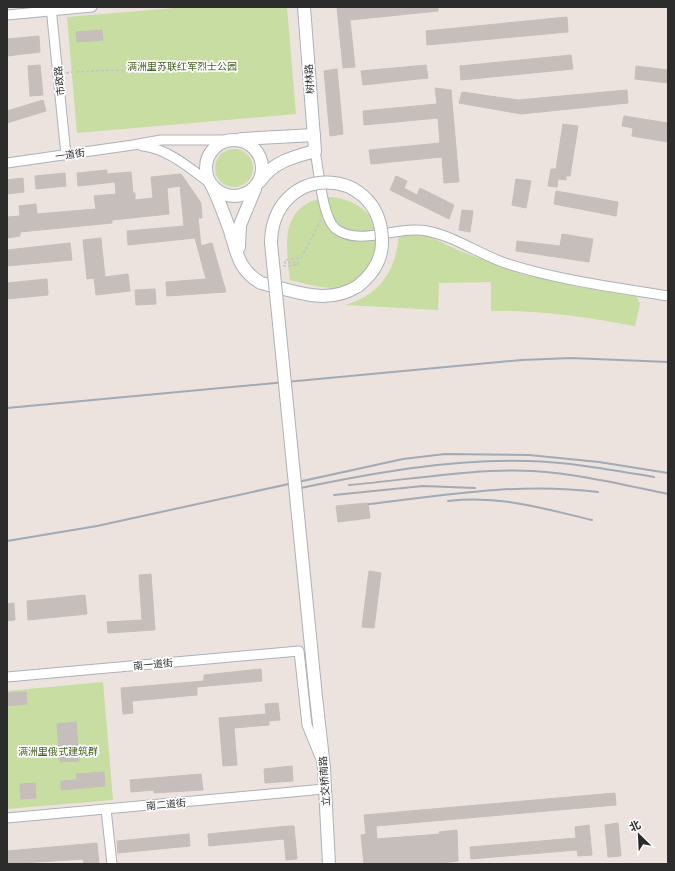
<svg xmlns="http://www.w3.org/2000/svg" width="675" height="871" viewBox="0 0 675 871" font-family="'Public Sans','Noto Sans SC',sans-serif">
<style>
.green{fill:#c7dda2}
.building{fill:#c5bebb;stroke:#c7beb9}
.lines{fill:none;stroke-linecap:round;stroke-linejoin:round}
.street-casing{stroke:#acb1b6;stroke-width:11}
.secondary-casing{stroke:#acb1b6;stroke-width:14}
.path{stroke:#c4c4c4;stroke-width:1.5;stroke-dasharray:3 2;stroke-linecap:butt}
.street{stroke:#fff;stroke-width:9}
.secondary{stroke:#fff;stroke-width:12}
.rail{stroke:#a2aab4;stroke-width:2}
.secondary-bridge-casing{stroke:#acb1b6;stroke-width:14;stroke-linecap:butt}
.secondary-bridge{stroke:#fff;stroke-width:12}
.labels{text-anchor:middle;stroke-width:3.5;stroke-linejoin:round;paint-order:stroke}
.park-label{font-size:10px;fill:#426222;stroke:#fff}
.street-label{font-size:10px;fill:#2c2c2c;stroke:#fff}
</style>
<rect width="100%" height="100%" fill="#ece3df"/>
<!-- green -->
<g class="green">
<polygon points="186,7 287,7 296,114 77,133 67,17"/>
<circle cx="234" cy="168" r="19"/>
<path d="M 326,197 C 365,197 392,229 369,265 C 363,275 356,283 344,286 C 327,291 307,284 290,280 C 286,244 279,206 326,197 Z"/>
<path d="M 399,234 L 428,236 L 460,251 L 524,275 L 631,293 L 637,297 L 640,304 L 635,326 C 587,317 540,310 491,311 L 491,282 L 439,283 L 438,310 L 345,305 C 381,294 396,271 399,234 Z"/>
<polygon points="103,682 113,800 7,809 7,691"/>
</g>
<!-- building -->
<g class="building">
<polygon points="337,7 438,7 438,11 350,20 355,67 343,68"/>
<polygon points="567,17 568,32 427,45 426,31"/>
<polygon points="102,30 103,40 77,42 76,32"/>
<polygon points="39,36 40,52 7,56 7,39"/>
<polygon points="571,55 573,69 461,80 460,66"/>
<polygon points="40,65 43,95 30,96 28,66"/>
<polygon points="426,65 428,78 363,85 361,71"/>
<polygon points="636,66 668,70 668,83 635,79"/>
<polygon points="337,69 343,134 330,136 324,71"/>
<polygon points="435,88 451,90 459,182 444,183 442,157 371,164 369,150 440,143 438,118 364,125 363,111 437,104"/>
<polygon points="627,90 628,103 521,114 459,103 462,92 518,100"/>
<polygon points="43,100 46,111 7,123 7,111"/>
<polygon points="624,116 668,123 668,142 632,136 633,128 622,126"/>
<polygon points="563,124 578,126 570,176 566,176 566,180 558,179 557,187 548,186 551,169 556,169"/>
<polygon points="107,170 107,174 131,172 133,193 135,193 135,200 153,198 151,177 181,174 201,203 202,218 198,218 201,246 212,243 226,292 167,296 166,282 206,279 195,238 128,245 127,231 184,226 180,186 167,188 169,214 112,220 112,223 20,232 20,236 7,238 7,217 20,216 19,206 36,204 37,214 96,209 94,196 116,194 115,182 78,186 77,173"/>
<polygon points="65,173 66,186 36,189 35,176"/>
<polygon points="396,176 407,181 404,188 417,195 420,188 454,205 449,219 390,190"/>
<polygon points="23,178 24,192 7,194 7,180"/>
<polygon points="516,179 531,181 526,208 512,205"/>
<polygon points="556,191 618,202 616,216 554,204"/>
<polygon points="462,210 473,211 470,232 459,230"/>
<polygon points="562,234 593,239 589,262 516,251 517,241 560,246"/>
<polygon points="101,238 105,277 128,274 130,291 96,295 94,278 87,279 83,240"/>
<polygon points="70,243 72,260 7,266 7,250"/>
<polygon points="47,279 48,295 7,299 7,283"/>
<polygon points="155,289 156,304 136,305 135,290"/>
<polygon points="368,503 370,518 338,522 336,506"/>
<polygon points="369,571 381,573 374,628 362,627"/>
<polygon points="151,574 155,630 108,633 107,622 142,620 139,575"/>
<polygon points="85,595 87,614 28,620 27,601"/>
<polygon points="14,603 15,620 7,621 7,604"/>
<polygon points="261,669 262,681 197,687 197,695 132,701 133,713 123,714 121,688 204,681 204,675"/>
<polygon points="26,692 27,704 7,706 7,693"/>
<polygon points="278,703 280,720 269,721 269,725 234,728 237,765 223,766 219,718 266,714 265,704"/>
<polygon points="76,722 79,761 60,762 57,724"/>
<polygon points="292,766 293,781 265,783 264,769"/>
<polygon points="104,772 105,786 61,790 61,781 77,780 76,774"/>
<polygon points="201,774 203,790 154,793 154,790 131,792 130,780"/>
<polygon points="35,783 36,798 21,799 20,784"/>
<polygon points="615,793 616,805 376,826 377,839 440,834 439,832 457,830 458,861 434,864 364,864 361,835 366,834 364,815"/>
<polygon points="618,823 621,856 608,857 605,825"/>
<polygon points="589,825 592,855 578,856 577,850 471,859 470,847 576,838 575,827"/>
<polygon points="288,826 294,826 297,859 286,860 284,839 209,846 208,834"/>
<polygon points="189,834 190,846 118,853 117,841"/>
<polygon points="97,843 99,864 84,864 83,859 7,864 7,851"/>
</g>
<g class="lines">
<defs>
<g id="street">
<polyline points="51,7 66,155"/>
<polyline points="7,15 92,7"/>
<path d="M 142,146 C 167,148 191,169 210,183"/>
<path d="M 315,151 C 319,170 322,218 336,229 C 360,247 398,225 427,231 C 454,236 479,254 505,263 C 558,280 613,287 668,296"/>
<polyline points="7,163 133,145 161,140 230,140"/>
<polyline points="7,677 299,651 307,725 320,757"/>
<polyline points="106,809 112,864"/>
<polyline points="7,818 324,789"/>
</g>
<g id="secondary">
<polyline points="241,139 314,135"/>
<circle cx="234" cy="168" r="28"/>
<path d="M 260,181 C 273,162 293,157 315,151 L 304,7"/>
<path d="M 212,186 C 219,200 224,214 229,228 C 237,251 237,269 261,283 C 295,291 326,306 358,286"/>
<polyline points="239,247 240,225 255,189"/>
<polyline points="316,697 324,768 329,864"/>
</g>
</defs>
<!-- street casing -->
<use href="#street" class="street-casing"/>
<!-- secondary casing -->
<use href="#secondary" class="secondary-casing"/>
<!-- path -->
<g class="path">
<polyline points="76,72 115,70 155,74"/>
<polyline points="66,73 72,72"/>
<polyline points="283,266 298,265 298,262 285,263 285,260 301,258 321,220"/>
</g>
<!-- street -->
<use href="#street" class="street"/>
<!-- secondary -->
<use href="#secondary" class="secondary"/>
<!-- rail -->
<g class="rail">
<polyline points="7,408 522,360 571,358 668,362"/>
<path d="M 349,485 C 408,480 474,468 533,471 C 579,474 624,485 668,494"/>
<path d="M 296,489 C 372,473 449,459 528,461 C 570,462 612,470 654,477"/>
<polyline points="334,495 423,486 475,488"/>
<path d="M 448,501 C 501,495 541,508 592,520"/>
<path d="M 369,504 C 444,495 522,482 598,492"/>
<polyline points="7,541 97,526 403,459 445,454 529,455 599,462 668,473"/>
</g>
<defs>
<path id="secondary-bridge" d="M 316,697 L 271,243 C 272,163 379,163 382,239 C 383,258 373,274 358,286"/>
</defs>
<!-- secondary-bridge casing -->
<use href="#secondary-bridge" class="secondary-bridge-casing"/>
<!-- secondary-bridge -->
<use href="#secondary-bridge" class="secondary-bridge"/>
</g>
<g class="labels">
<!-- park labels -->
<g class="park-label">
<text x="182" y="70">满洲里苏联红军烈士公园</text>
<text x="58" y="755">满洲里俄式建筑群</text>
</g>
<!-- street labels -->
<g class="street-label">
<text transform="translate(309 79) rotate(-94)" y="4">树林路</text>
<text transform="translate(59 81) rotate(-96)" y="4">市政路</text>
<text transform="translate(70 154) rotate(-8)" y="4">一道街</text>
<text transform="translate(153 664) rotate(-5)" y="4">南一道街</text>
<text transform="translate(324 781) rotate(-94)" y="4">立交桥南路</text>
<text transform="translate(166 804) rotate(-5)" y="4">南二道街</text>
</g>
</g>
<!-- border -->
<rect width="675" height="871" fill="none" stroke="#2c2c2c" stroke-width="16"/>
<!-- north arrow -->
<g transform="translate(639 835) rotate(336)" stroke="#ffffff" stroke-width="3" paint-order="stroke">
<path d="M0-3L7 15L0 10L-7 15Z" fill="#2c2c2c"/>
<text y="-6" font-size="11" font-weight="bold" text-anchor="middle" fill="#2c2c2c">北</text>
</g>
</svg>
